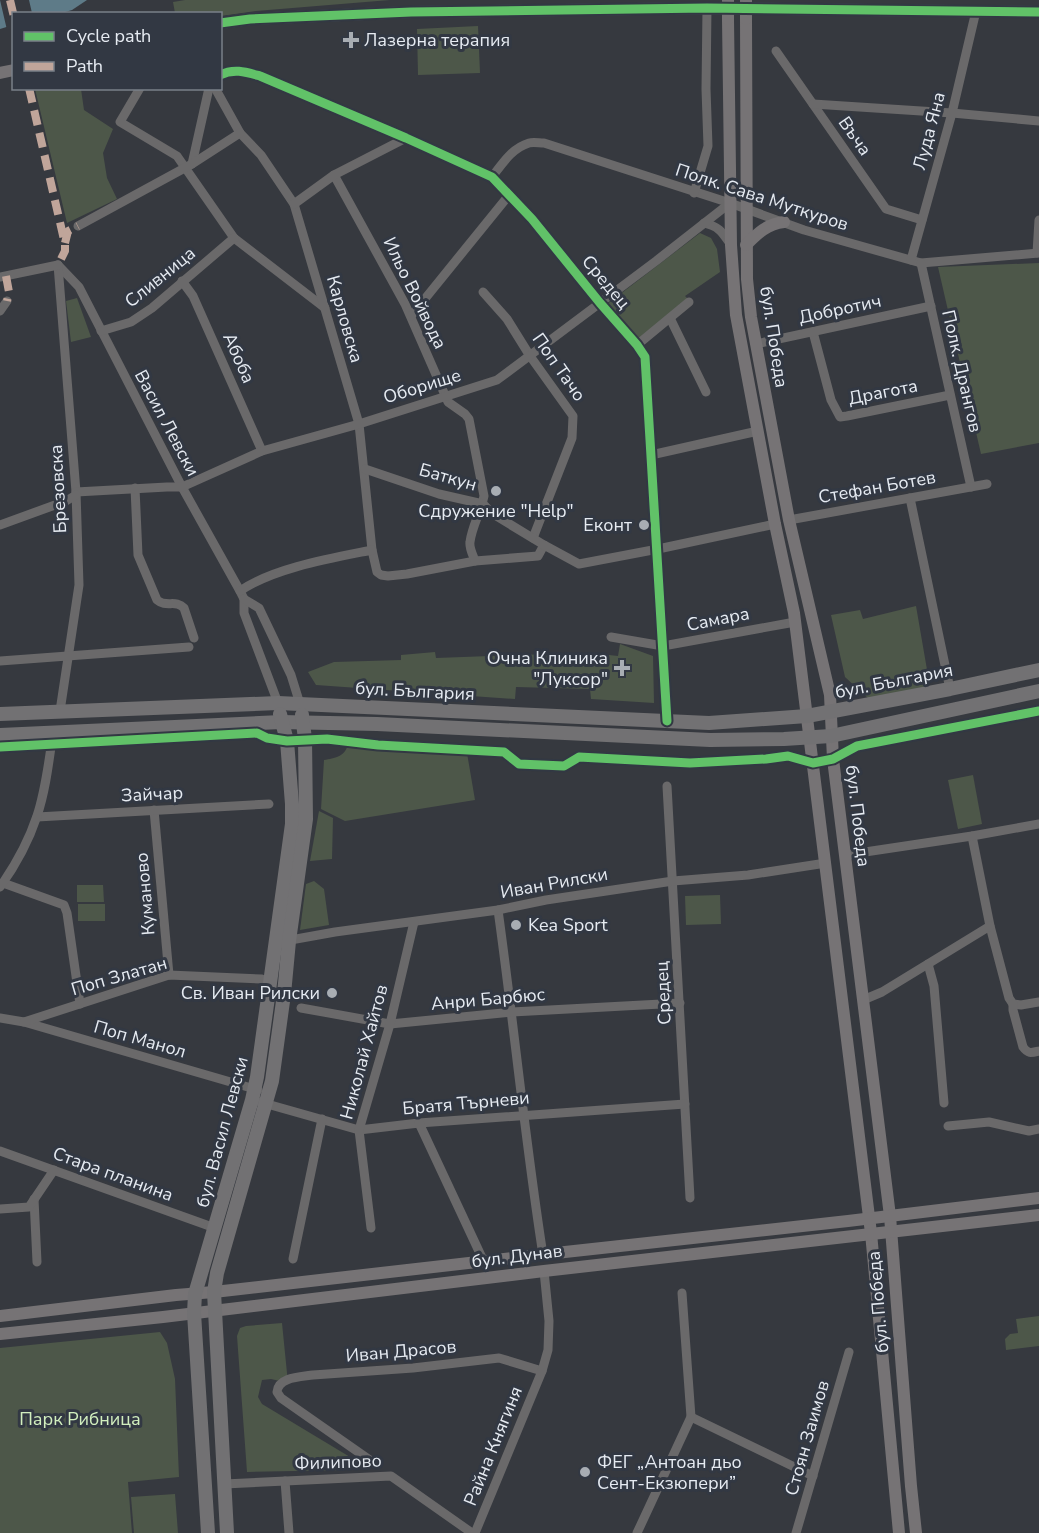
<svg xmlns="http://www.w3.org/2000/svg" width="1039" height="1533" viewBox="0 0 1039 1533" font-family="'Nunito Sans',sans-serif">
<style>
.green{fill:#4d5749}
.water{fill:#5e7b88}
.pier{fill:#36393f}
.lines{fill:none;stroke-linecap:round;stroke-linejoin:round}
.street{stroke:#6a696a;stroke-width:9}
.secondary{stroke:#767375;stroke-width:12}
.primary{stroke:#727173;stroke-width:14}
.secondary-bridge{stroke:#767375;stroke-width:12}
.quiet{stroke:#c0a59a;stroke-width:8;stroke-dasharray:15 8;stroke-linecap:butt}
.cycleway-casing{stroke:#323843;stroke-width:13}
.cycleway{stroke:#61c268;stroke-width:9}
.poi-dot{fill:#a8adb3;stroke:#323843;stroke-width:2}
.labels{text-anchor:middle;stroke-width:6;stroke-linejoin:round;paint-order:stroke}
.poi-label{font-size:18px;fill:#e6ebf2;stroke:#323843;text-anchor:start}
.street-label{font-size:18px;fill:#e6ebf2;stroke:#323843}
.park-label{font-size:18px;fill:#d1eebe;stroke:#323843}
</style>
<rect width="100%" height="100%" fill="#36393f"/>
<!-- green -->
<g class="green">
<polygon points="185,0 390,0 256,11 221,16 220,14 175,13 173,2"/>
<polygon points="478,26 480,73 418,75 417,29"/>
<polygon points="35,89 81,89 84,110 113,129 103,153 107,178 117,199 67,223"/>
<polygon points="700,233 711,238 717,249 720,272 685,296 688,299 637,340 606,305"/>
<polygon points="1039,263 1039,443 981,454 938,267"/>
<polygon points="77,298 91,337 71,342 66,301"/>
<polygon points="916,606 930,687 869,699 845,677 831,615 860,610 863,619"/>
<polygon points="620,644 653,656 654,703 591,699 590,689 516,687 515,699 316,685 308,672 334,662 401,660 401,655 435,652 436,658 576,653 609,655 618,656"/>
<path d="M 348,745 L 467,753 L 475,800 L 345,821 L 321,809 L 324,760 C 335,758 344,757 348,745 Z"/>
<polygon points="973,775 982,824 958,829 948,780"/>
<polygon points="319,811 333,818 332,859 310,861"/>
<polygon points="314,881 324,889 329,925 300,930 306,884"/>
<polygon points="77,885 103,885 104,902 77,902"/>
<polygon points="720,895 721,924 686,925 685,896"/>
<rect x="78" y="904" width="27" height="17"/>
<polygon points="1039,1316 1039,1346 1006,1350 1005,1339 1010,1334 1018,1333 1016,1319"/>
<polygon points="282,1323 288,1383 271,1379 262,1380 258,1397 262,1404 350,1457 352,1465 348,1470 247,1472 237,1336 240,1328 246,1326"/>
<polygon points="160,1332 167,1343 175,1379 179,1477 128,1482 132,1533 0,1533 0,1348"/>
<polygon points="175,1494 178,1533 134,1533 131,1497"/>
</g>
<!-- water -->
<polygon class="water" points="0,0 87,0 72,10 62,13 14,14 13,25 0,29"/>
<!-- pier -->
<polygon class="pier" points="0,0 29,0 32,13 14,14 14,29 7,30"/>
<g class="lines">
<!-- street -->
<g class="street">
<polyline points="776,51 886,209 922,220"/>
<path d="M 220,75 C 234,68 246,72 260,76 L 406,138 L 492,177 L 532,219 L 600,303 L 637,345 L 645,357 L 667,721"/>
<polyline points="140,88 120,122 177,156 234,238 325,308"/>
<polyline points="215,88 240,133 261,155 294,204 359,424 372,550 377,572 381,575 388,576 407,574 475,561 538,556 544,545"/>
<polyline points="813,104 952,113 1039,121"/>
<polyline points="192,164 209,88"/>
<path d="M 334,175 L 405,304 L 448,402 L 465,414 L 469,419 L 484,496 C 481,512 472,526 470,542 C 469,548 473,555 475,561"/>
<path d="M 492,177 C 502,164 512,148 529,143 C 533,142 539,143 544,143 L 730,203 L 804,230 L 921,263 L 1039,253"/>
<polyline points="694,193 708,146 706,89 707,8"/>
<polyline points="294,204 334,175 406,138"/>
<path d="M 704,223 C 720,227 722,232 731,245"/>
<polyline points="78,226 192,164 240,133"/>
<polyline points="1037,253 1039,220"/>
<polyline points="911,260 952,113 976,11"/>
<polyline points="921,263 971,487"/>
<polyline points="58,265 79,287 182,487 240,591 244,599 244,613 278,703"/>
<polyline points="58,265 76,492 79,585 60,711"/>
<polyline points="0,277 58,265"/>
<polyline points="182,281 193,296 262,451"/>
<polyline points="483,292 507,319 530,356 573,416 572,438 533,538"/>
<polyline points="0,311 7,301"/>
<polyline points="411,316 509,195"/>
<polyline points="670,318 706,392"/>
<polyline points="101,331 131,322 152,308 234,238"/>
<polyline points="813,332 831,400 840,417 847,416 950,395"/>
<polyline points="756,344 931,306"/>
<polyline points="637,345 689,302"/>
<polyline points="651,455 758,431"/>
<polyline points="365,469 439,494 483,504 493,514 544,545 579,564 658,549 775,524"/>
<path d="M 135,488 L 138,555 L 157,600 C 166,608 176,599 184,608 L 194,638"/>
<polyline points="76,492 167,487 182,487 262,451 359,424 497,380 656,261 730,203"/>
<polyline points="910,498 950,689"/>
<polyline points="789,520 987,484"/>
<polyline points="0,525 66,501 76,495"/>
<path d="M 240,591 C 273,568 332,558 372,550"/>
<polyline points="244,599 259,608 291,675 300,704"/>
<polyline points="611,637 663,646 795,622"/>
<polyline points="0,661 189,647"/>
<polyline points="667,786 690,1198"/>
<polyline points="154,810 169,975"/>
<polyline points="37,817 269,804"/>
<polyline points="972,836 990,926 1009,998 1013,1004 1021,1005 1039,1002"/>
<polyline points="845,855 972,836 1039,824"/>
<polyline points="3,883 64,905 67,913 80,1004"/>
<path d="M 0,887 C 15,866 29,840 37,816 C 46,789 49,760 53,733"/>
<path d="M 498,910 C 514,1025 525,1140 543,1255"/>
<polyline points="285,941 335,932 498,910 546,900 673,881 748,875 826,863"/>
<polyline points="928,964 934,986 944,1103"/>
<polyline points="863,1000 882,992 990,926"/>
<path d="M 1013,1004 L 1013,1010 L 1023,1047 C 1028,1054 1031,1053 1039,1051"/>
<polyline points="301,1008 390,1024 512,1012 680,1003"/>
<polyline points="0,1018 24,1022 258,1090"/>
<polyline points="24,1022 169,975 262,979"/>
<polyline points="260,1102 359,1130 419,1123 685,1104"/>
<polyline points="419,1123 484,1262"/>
<polyline points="948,1126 989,1122 1029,1131 1039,1129"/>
<polyline points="0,1151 215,1228"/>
<polyline points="34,1199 37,1262"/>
<polyline points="0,1209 29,1207 54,1170"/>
<polyline points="371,1228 359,1130 390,1024 414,922"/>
<polyline points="293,1259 322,1119"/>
<polyline points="691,1417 813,1476"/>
<path d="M 374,1463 L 281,1398 L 277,1392 C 278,1377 300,1377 313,1375 L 413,1368 L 499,1358 L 542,1371"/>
<polyline points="285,1481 289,1533"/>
<polyline points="224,1484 391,1476 472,1533"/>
<polyline points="475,1533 542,1371 548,1350 549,1321 544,1271"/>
<polyline points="637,1533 691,1417 682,1293"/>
<polyline points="796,1533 849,1352"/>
</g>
<!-- secondary -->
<g class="secondary">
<polyline points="728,19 731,245 736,315 775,524 794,613 871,1233 899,1533"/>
<polyline points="746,19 747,279 751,317 789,520 830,695 833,759 890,1216 911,1486 916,1533"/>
<polyline points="220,23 250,19 411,12 707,8 1039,12"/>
<polyline points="0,73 14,70"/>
<path d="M 746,245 C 758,233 767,224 784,222"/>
<polyline points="0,1316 176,1295 214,1292 565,1252 848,1221 1039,1198"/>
<polyline points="0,1334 163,1317 544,1271 1039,1215"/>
</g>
<!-- primary -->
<g class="primary">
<polyline points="0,714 278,703 709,723 807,716 950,689 1039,670"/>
<polyline points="0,735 281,722 377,724 710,740 784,739 831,736 1039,691"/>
<polyline points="208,1533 194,1313 195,1294 252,1100 257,1077 292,824 292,804 287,741 280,714"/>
<polyline points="227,1533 214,1292 217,1273 272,1081 284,994 289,941 306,819 305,739 302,715"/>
</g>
<!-- secondary-bridge -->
<g class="secondary-bridge">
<polyline points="728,0 728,19"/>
<polyline points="746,0 746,19"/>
</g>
<!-- quiet -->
<g class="quiet">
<polyline points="10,0 14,17"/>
<polyline points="29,88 65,244 65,251 58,265"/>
<polyline points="65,243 68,231 78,226"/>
<polyline points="6,276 9,292 7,301"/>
</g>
<defs>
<g id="cycleway">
<polyline points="220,23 250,19 411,12 707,8 1039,12"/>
<path d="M 220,75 C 234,68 246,72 260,76 L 406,138 L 492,177 L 532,219 L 600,303 L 637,345 L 645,357 L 667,721"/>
<polyline points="0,747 257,733 267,738 287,741 327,739 378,745 504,752 519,764 564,766 579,757 690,763 766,759 788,756 813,763 833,759 857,746 1039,711"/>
</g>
</defs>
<!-- cycleway casing -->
<use href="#cycleway" class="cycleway-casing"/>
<!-- cycleway -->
<use href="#cycleway" class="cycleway"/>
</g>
<!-- markers -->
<g class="poi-dot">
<path d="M348 31h6v6h6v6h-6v6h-6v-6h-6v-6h6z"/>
<circle cx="496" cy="491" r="6"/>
<circle cx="644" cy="525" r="6"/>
<path d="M619 659h6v6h6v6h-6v6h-6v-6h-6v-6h6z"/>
<circle cx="516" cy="925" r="6"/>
<circle cx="332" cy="993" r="6"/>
<circle cx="585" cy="1472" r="6"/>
</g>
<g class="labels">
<!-- poi labels -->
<g class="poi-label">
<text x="364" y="46">Лазерна терапия</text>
<text x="496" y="517" text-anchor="middle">Сдружение "Help"</text>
<text x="632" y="531" text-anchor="end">Еконт</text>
<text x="608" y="664" text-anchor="end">Очна Клиника<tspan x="608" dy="21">"Луксор"</tspan></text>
<text x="528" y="931">Kea Sport</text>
<text x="320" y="999" text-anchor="end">Св. Иван Рилски</text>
<text x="597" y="1468">ФЕГ „Антоан дьо<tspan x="597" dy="21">Сент-Екзюпери”</tspan></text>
</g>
<!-- street labels -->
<g class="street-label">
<text transform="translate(929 131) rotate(-75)" y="6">Луда Яна</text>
<text transform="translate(855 136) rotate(55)" y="6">Въча</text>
<text transform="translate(762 197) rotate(18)" y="6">Полк. Сава Муткуров</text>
<text transform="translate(160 277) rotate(-39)" y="6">Сливница</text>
<text transform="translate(606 282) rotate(50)" y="6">Средец</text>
<text transform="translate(415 293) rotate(64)" y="6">Ильо Войвода</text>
<text transform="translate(840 309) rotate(-12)" y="6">Добротич</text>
<text transform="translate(345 319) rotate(74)" y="6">Карловска</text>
<text transform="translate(774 337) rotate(81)" y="6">бул. Победа</text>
<text transform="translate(239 358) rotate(66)" y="6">Абоба</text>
<text transform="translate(559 367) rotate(55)" y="6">Поп Тачо</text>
<text transform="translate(962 371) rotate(77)" y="6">Полк. Дрангов</text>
<text transform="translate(422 386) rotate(-17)" y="6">Оборище</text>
<text transform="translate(883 392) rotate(-11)" y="6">Драгота</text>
<text transform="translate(167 423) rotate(62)" y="6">Васил Левски</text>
<text transform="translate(448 477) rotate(16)" y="6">Баткун</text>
<text transform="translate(877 487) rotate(-10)" y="6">Стефан Ботев</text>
<text transform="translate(58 489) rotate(-93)" y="6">Брезовска</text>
<text transform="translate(718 619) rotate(-11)" y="6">Самара</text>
<text transform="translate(894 681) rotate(-11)" y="6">бул. България</text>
<text transform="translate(415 691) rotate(3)" y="6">бул. България</text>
<text transform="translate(152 794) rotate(-3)" y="6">Зайчар</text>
<text transform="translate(858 816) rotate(83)" y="6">бул. Победа</text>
<text transform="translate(554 883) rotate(-10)" y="6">Иван Рилски</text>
<text transform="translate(145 894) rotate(-95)" y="6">Куманово</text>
<text transform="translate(119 976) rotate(-16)" y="6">Поп Златан</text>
<text transform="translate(663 993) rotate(-93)" y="6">Средец</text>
<text transform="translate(488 999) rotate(-5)" y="6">Анри Барбюс</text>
<text transform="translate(140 1039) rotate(16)" y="6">Поп Манол</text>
<text transform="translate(364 1052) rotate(-75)" y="6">Николай Хайтов</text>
<text transform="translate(466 1103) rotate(-5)" y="6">Братя Търневи</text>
<text transform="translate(222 1132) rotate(-75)" y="6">бул. Васил Левски</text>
<text transform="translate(113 1174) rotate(20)" y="6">Стара планина</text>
<text transform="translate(517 1256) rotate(-7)" y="6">бул. Дунав</text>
<text transform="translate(878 1302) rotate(-95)" y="6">бул. Победа</text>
<text transform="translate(401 1351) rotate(-5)" y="6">Иван Драсов</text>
<text transform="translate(807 1438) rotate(-74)" y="6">Стоян Заимов</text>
<text transform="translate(493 1446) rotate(-68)" y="6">Райна Княгиня</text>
<text transform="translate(338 1462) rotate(-2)" y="6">Филипово</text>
</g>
<!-- park labels -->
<g class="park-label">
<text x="80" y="1425">Парк Рибница</text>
</g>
</g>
<!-- legend -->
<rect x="12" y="12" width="210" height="78" fill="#323843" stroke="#7a8089" stroke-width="1.5"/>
<rect x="24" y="32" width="30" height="9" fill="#61c268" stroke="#7a8089" stroke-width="1.5"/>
<text x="66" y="42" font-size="18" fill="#e6ebf2">Cycle path</text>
<rect x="24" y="62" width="30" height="9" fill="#c0a59a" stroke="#7a8089" stroke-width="1.5"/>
<text x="66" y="72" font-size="18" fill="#e6ebf2">Path</text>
</svg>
